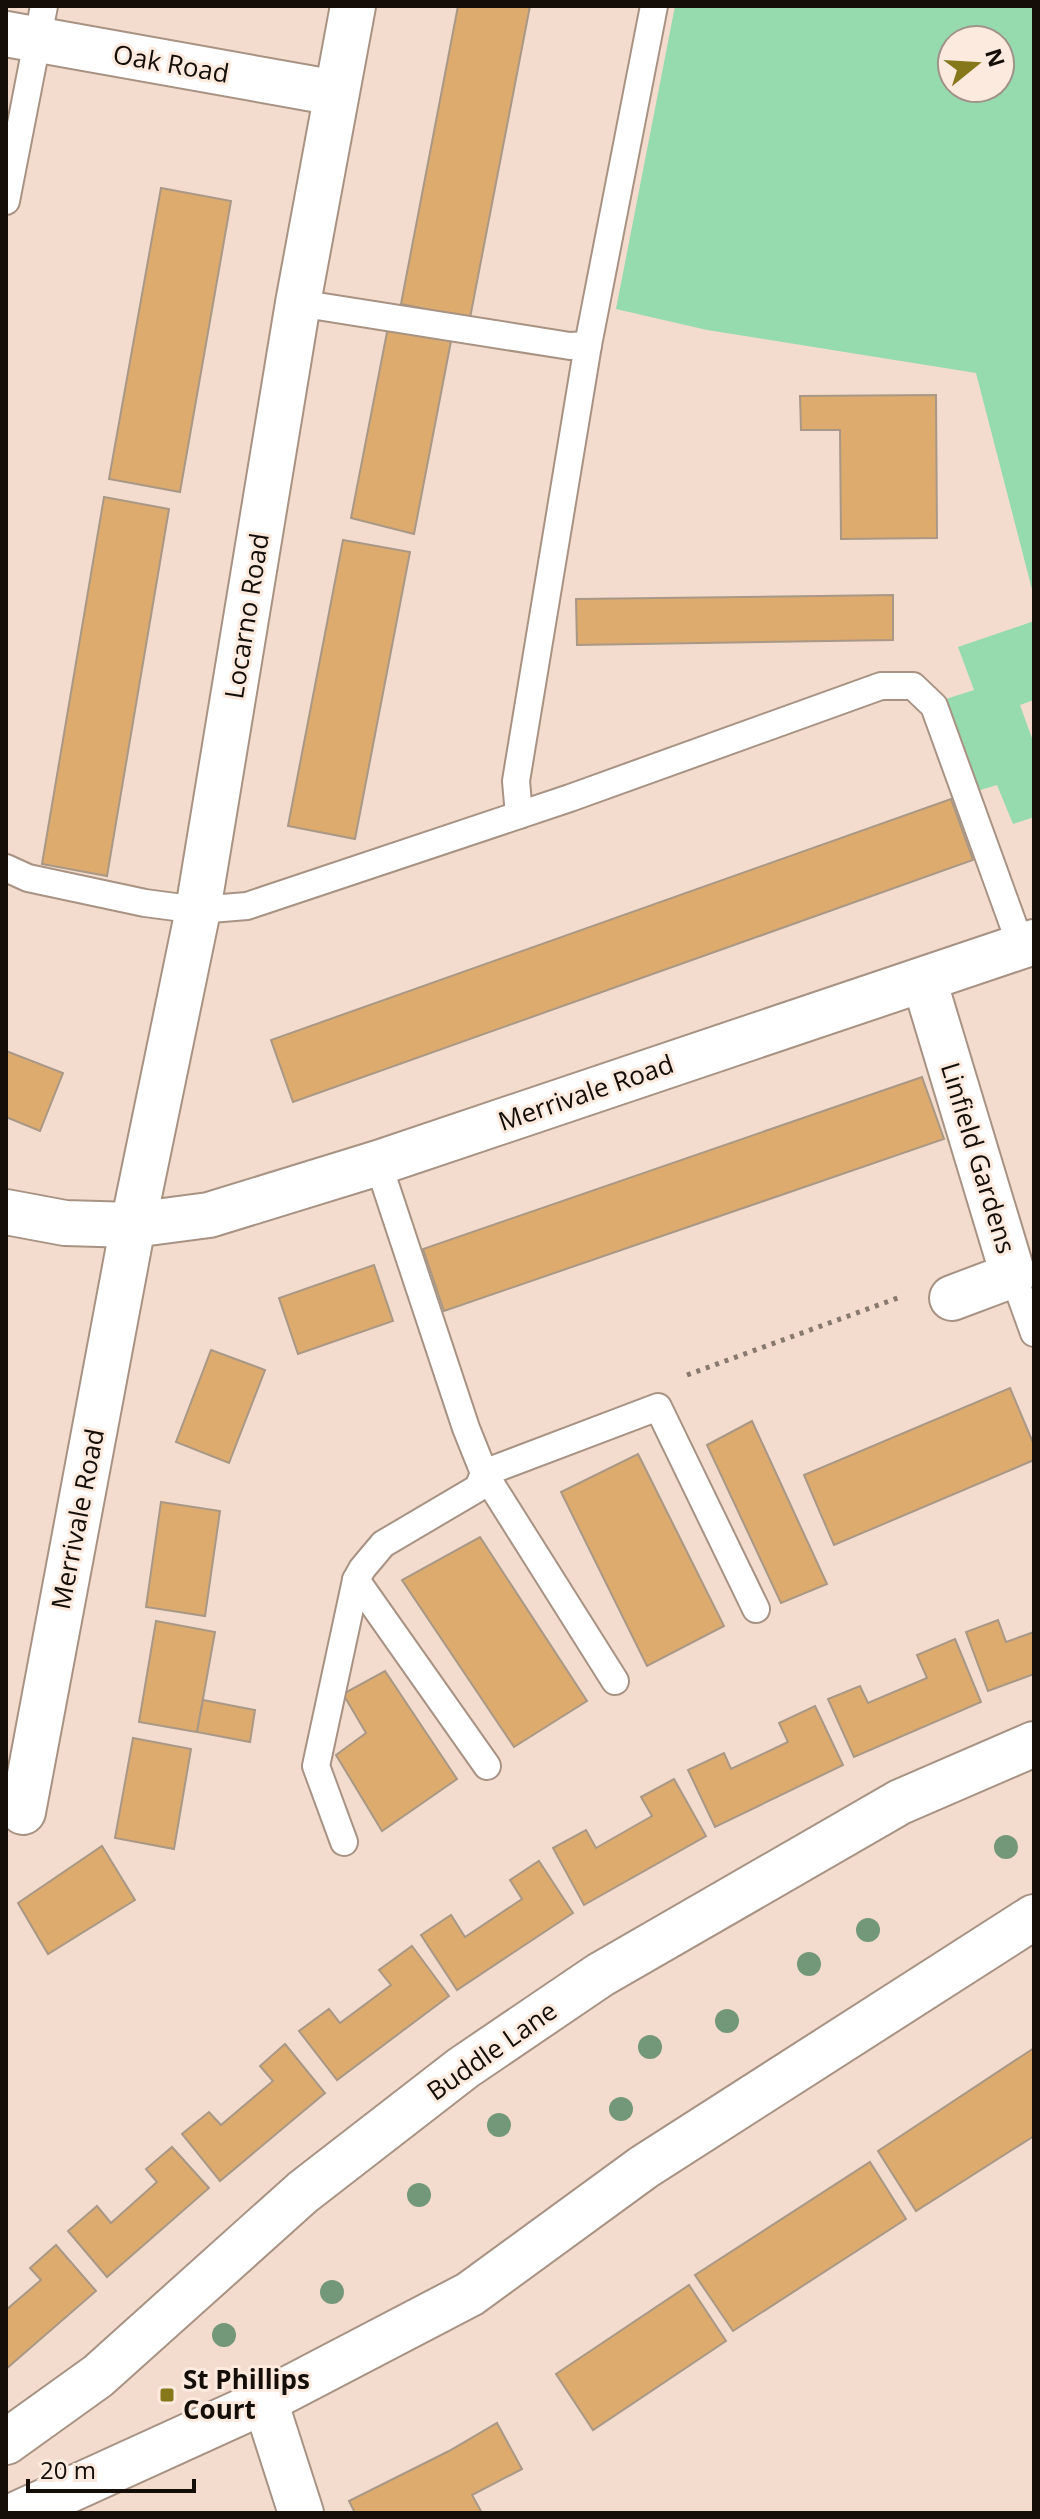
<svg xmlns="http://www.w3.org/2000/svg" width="1040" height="2519" viewBox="0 0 1040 2519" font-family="'Open Sans',sans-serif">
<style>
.green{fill:#96dbad;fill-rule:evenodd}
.building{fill:#deab6f;stroke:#a89885;stroke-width:2}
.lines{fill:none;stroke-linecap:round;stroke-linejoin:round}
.lane-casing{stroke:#a79284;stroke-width:30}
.street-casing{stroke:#a79284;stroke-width:48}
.secondary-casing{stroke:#a79284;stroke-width:48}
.path{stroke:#88796f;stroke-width:5;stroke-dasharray:4 6;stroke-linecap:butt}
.lane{stroke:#fff;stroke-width:26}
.street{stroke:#fff;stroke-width:44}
.secondary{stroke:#fff;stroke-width:44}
.tree{fill:#739779}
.poi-dot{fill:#87771b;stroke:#fdeade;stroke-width:3}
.labels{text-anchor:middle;stroke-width:6;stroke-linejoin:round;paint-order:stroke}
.street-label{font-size:26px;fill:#140d08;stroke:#fdeade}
.poi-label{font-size:26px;font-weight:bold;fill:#140d08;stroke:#fdeade;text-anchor:start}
</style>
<rect width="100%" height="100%" fill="#f3dccd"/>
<!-- green -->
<g class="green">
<path d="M 675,6 L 1034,6 L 1034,597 L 976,373 L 707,330 L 616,309 ZM 952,40 L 1000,40 L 1000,88 L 952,88 Z"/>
<polygon points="1034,621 1034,700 1020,705 1034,744 1034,817 1013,824 997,785 977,791 943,700 974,690 958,647"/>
</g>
<!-- building -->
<g class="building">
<polygon points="458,6 530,6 470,318 401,304"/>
<polygon points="161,188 231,201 180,492 109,479"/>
<polygon points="388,327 451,341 414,534 351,518"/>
<polygon points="936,395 937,538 841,539 840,430 801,430 800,396"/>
<polygon points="104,497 169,509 107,876 42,864"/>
<polygon points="343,540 410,552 355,839 288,826"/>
<polygon points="893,595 893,640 577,645 576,599"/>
<polygon points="951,799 973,860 293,1102 271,1040"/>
<polygon points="6,1051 63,1073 40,1131 6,1117"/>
<polygon points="922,1077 944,1139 444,1311 423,1249"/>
<polygon points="374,1265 393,1321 298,1354 279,1298"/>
<polygon points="211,1350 265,1370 229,1463 176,1442"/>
<polygon points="1010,1388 1034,1445 1034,1460 834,1545 804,1475"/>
<polygon points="752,1421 827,1584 781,1603 707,1445"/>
<polygon points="638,1454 724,1626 647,1666 561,1492"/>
<polygon points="161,1502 220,1511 205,1616 146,1607"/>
<polygon points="480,1537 587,1701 514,1747 402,1580"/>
<polygon points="998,1620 1006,1642 1034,1632 1034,1674 988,1691 966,1632"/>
<polygon points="156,1621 215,1632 197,1732 139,1722"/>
<polygon points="955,1639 981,1702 854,1757 828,1699 860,1686 868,1703 927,1678 917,1655"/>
<polygon points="385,1671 457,1779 382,1831 336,1755 366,1733 343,1694"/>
<polygon points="203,1700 255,1710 250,1742 197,1732"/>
<polygon points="815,1706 843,1765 715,1827 688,1770 724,1753 731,1769 788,1742 779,1723"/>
<polygon points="133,1738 191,1749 174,1849 115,1838"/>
<polygon points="674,1779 706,1836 584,1905 553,1848 586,1830 596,1848 652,1816 641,1797"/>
<polygon points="102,1846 135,1900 48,1954 18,1903"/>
<polygon points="539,1861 573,1913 457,1990 421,1935 451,1915 465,1937 522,1899 510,1880"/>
<polygon points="412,1946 449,1996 337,2080 299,2031 329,2009 340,2023 391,1985 379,1970"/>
<polygon points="285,2044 325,2093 220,2181 182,2134 209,2112 221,2125 273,2081 260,2066"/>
<polygon points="1034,2048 1034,2136 916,2211 878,2151"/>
<polygon points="172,2147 209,2188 107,2277 68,2231 97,2206 111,2223 157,2182 146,2169"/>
<polygon points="870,2162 906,2219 733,2331 695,2275"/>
<polygon points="56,2245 96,2291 6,2369 6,2310 41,2280 30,2268"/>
<polygon points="689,2285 726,2341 593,2430 556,2374"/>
<polygon points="497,2423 522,2469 472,2495 482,2513 355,2513 349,2501 449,2451"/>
</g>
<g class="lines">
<defs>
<g id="lane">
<polyline points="6,201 44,6"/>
<polyline points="298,303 570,346 588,345"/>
<polyline points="519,815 516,781 588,345 654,6"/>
<polyline points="6,868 28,878 145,903 198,910 247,906 570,798 881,686 913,686 934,706 1021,946"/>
<polyline points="378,1163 466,1428 484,1473 615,1681"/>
<polyline points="1013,1275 1034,1333"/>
<polyline points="356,1580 487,1766"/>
<polyline points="344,1842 316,1766 356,1580 362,1569 383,1544 478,1488 484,1473 658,1407 756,1609"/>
</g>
<g id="street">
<polyline points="6,34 336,93"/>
<polyline points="924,980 1013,1275 952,1298"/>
<polyline points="6,1212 65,1223 133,1225 209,1215 378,1163 1034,942"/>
<polyline points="23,1812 133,1225 198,910 298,303 353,6"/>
<polyline points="265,2401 301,2513"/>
<polyline points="6,2442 98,2376 303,2192 463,2068 600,1975 900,1802 1034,1744"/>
</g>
<polyline id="secondary" points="19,2513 265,2401 470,2294 644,2167 1034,1917"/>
</defs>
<!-- lane casing -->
<use href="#lane" class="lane-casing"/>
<!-- street casing -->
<use href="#street" class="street-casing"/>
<!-- secondary casing -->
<use href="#secondary" class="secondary-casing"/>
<!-- path -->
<polyline class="path" points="687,1375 903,1296"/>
<!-- lane -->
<use href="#lane" class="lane"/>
<!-- street -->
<use href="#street" class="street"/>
<!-- secondary -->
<use href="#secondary" class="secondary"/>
</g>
<!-- trees -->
<g class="tree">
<circle cx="1006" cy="1847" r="12"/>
<circle cx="868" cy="1930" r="12"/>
<circle cx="809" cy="1964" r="12"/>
<circle cx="727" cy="2021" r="12"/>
<circle cx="650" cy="2047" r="12"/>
<circle cx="621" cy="2109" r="12"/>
<circle cx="499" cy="2125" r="12"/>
<circle cx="419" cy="2195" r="12"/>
<circle cx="332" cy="2292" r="12"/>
<circle cx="224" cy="2335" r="12"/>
</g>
<!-- markers -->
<rect class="poi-dot" x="159" y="2387" width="16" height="16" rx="4"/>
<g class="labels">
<!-- street labels -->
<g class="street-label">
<text transform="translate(171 64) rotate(10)" y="9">Oak Road</text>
<text transform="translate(247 616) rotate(-81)" y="9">Locarno Road</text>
<text transform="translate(586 1093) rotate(-19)" y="9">Merrivale Road</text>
<text transform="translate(978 1158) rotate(73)" y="9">Linfield Gardens</text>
<text transform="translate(78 1519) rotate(-79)" y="9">Merrivale Road</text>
<text transform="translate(492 2051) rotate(-35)" y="9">Buddle Lane</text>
</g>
<!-- poi labels -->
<g class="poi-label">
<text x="183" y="2389">St Phillips<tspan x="183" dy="30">Court</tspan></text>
</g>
</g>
<!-- border -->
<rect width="1040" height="2519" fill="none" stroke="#140d08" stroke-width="16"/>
<!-- north arrow -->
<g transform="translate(976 64) rotate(72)"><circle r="38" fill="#fdeade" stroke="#a09288" stroke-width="2"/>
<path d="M0-6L14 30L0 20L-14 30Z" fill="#87771b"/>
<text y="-12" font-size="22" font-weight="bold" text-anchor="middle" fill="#140d08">N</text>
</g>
<!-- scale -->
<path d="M28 2479v12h166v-12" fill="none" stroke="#140d08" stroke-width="4"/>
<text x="40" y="2479" font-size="24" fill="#140d08" stroke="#fdeade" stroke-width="6" paint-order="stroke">20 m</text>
</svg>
